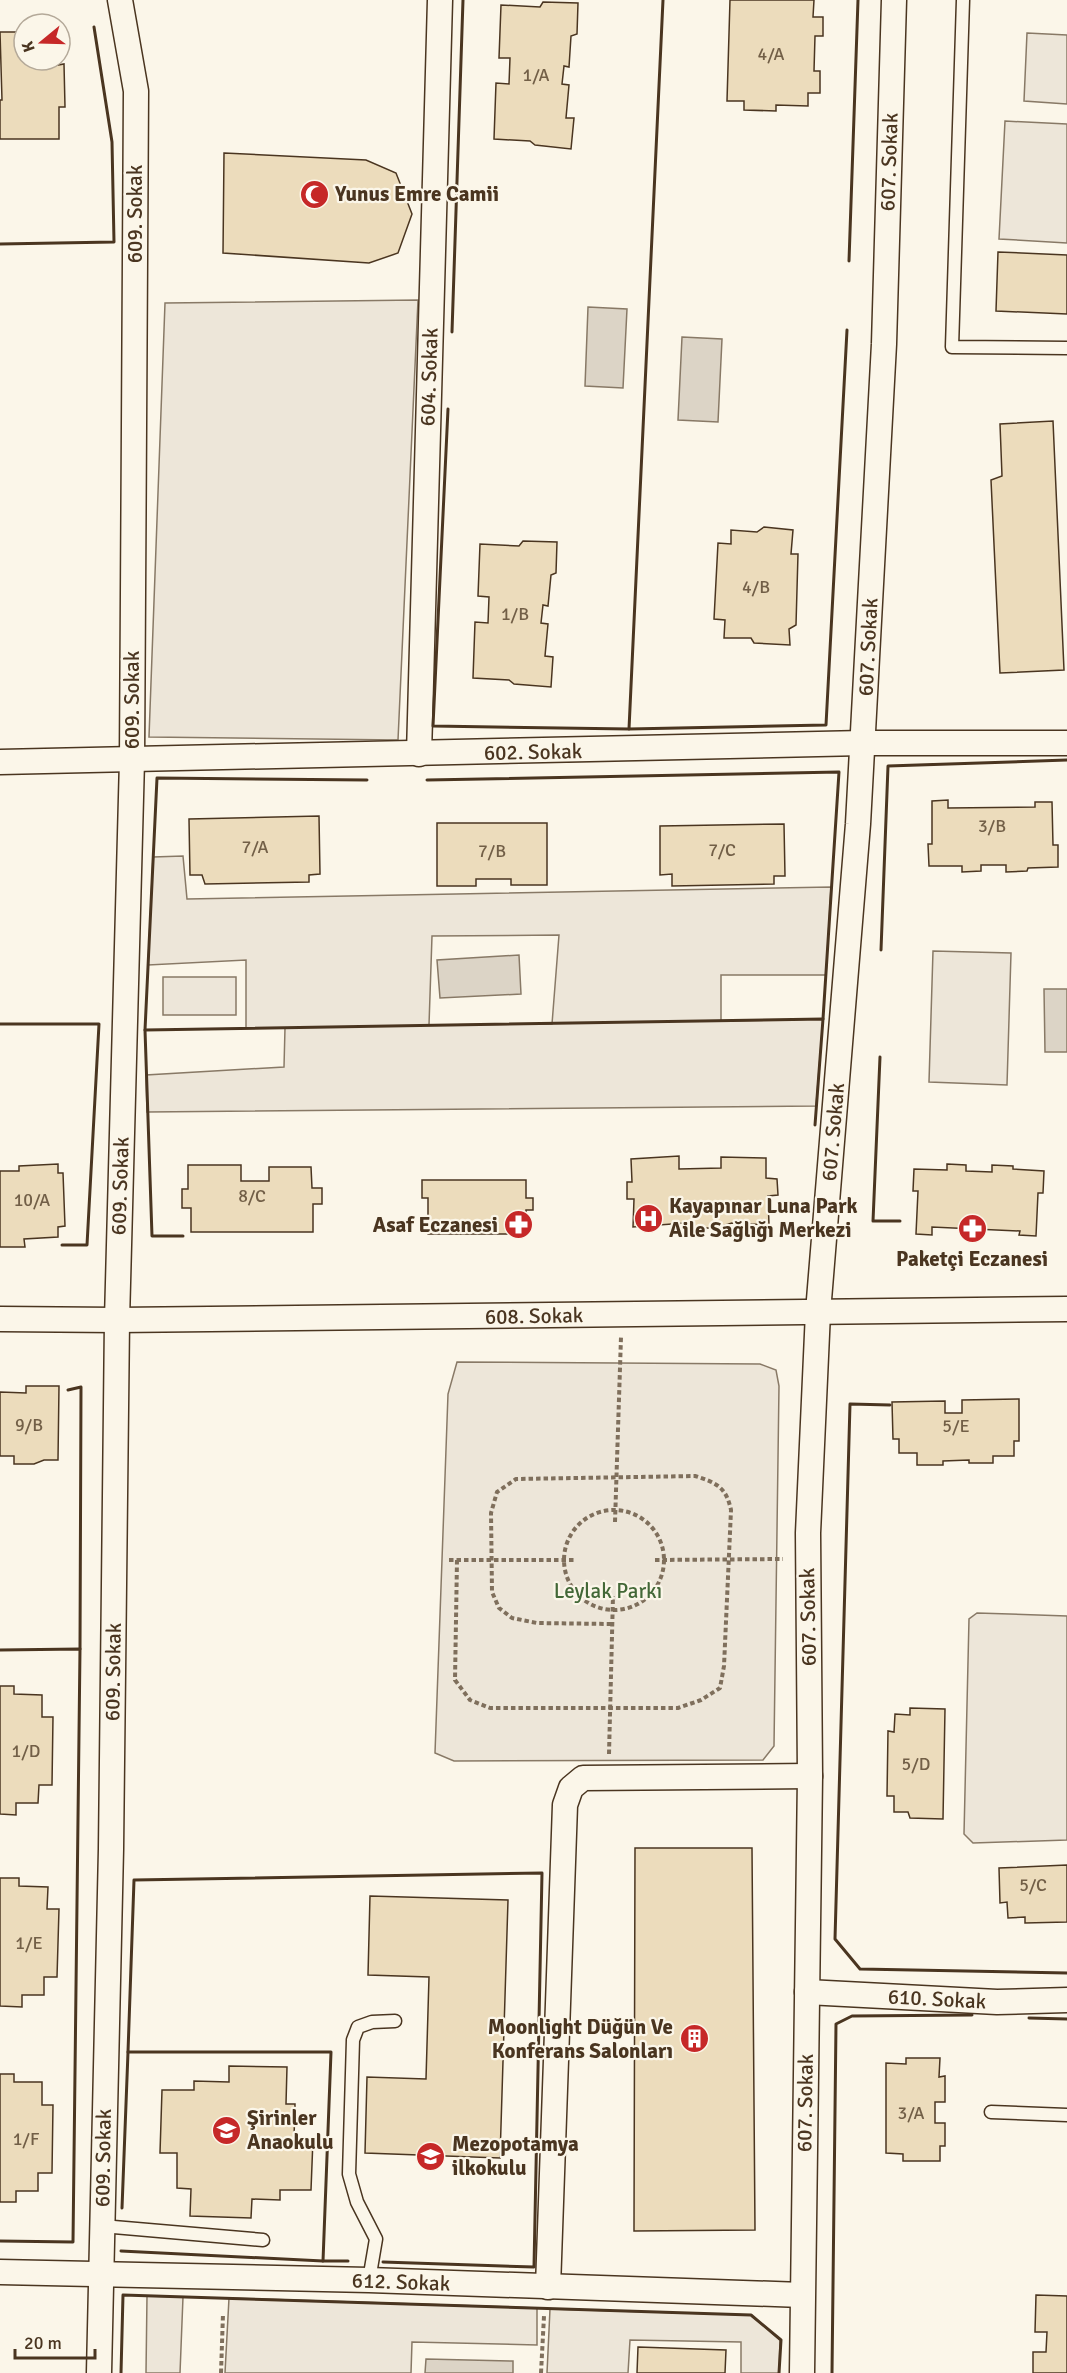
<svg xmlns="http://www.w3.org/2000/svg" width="1067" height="2373" viewBox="0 0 1067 2373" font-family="Signika,sans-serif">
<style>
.green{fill:#ede6d9;stroke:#887966;stroke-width:1.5;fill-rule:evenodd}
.water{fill:#dcd4c6;stroke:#887966;stroke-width:1.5}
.building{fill:#ecdcbc;stroke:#4a3520;stroke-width:1.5}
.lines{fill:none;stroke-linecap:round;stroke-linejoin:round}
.lane-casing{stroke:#4a3520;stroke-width:15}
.street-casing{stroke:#4a3520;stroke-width:27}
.path{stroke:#7f6f5c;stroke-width:4;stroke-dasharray:4.5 3;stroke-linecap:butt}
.lane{stroke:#fbf6e9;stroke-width:12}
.street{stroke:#fbf6e9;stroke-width:24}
.wall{stroke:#4a3520;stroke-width:3}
.labels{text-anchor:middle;stroke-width:4.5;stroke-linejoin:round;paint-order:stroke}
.number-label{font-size:18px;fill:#725f47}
.street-label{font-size:21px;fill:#4a3520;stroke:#fbf6e9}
.poi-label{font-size:21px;font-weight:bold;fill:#4a3520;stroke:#fbf6e9;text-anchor:start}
.park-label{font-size:21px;fill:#436837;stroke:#fbf6e9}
</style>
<rect width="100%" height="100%" fill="#fbf6e9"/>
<!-- green -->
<g class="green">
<polygon points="1027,33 1067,35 1067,104 1024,101"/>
<polygon points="1005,121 1067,124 1067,243 999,239"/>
<polygon points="418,300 398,740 149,737 165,303"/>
<path d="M 183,856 L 187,899 L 831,887 L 826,975 L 721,975 L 721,1021 L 823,1019 L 816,1106 L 147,1112 L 146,1075 L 284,1067 L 285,1028 L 246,1028 L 246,960 L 148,965 L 153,857 ZM 559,935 L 552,1024 L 429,1025 L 432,936 Z"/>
<polygon points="933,951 1011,953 1007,1085 929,1082"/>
<rect x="163" y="977" width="73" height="38"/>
<polygon points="457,1362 760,1364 776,1370 779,1386 774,1746 763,1760 454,1761 435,1753 448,1394"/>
<polygon points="977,1613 1067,1616 1067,1840 973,1843 964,1834 969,1619"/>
<polygon points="147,2296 183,2297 180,2373 146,2373"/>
<polygon points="229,2298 537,2308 537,2345 412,2342 411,2373 225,2373"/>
<polygon points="550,2309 751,2315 780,2340 779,2373 741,2373 741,2342 630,2340 628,2373 547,2373"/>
</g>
<!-- water -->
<g class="water">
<polygon points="588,307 627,309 623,388 585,386"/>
<polygon points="682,337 722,339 718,422 678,420"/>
<polygon points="519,955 521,994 440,998 437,960"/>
<polygon points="1044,989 1067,989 1067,1052 1045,1052"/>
<polygon points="426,2359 513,2361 513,2373 425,2373"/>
</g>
<!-- building -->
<g class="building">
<polygon points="730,0 814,0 813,17 823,17 823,36 815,36 814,71 820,71 820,93 808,93 808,106 776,105 776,111 744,110 744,101 727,101"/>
<polygon points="543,2 578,3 577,34 571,36 569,67 564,66 562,84 569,85 566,118 574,118 571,149 535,145 530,141 494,139 496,83 509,84 510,58 499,58 501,5 540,7"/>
<polygon points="0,32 24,32 24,60 58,60 58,65 64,64 65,107 59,107 59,139 0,139 0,100 2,100"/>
<polygon points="224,153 366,160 396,173 412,214 398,253 369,263 223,253"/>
<polygon points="998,252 1067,255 1067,314 996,311"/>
<polygon points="1053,421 1064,670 1000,673 991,480 1002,476 1000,424"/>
<polygon points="764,527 793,530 791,554 798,554 796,625 789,629 790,645 754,643 751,638 724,638 725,620 714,619 718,543 731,544 731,530 757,532"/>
<polygon points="523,541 557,542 556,573 551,575 548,606 543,605 541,623 548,624 545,656 553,657 551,687 514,684 509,680 473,678 475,622 488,623 489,597 478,596 480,544 519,546"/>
<polygon points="948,800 948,808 1035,807 1035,802 1052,802 1053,845 1058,845 1058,867 1028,868 1027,871 1006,872 1006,865 981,865 981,871 962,872 962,866 929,866 928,844 932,844 932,801"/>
<polygon points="319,816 320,874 309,875 309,882 205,884 202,875 190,875 189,819"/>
<polygon points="437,823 547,823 547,885 511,885 511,879 476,879 476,886 437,886"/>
<polygon points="784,824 785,876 774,876 774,884 672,886 672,874 660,875 660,826"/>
<polygon points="679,1156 679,1169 721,1168 721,1157 766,1158 766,1178 777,1179 778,1195 768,1196 769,1225 732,1223 715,1228 698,1228 685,1223 633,1227 634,1199 627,1199 627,1182 632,1182 631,1159"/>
<polygon points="58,1164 58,1173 63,1173 65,1226 58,1227 58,1237 24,1239 25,1247 0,1247 0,1171 19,1171 19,1166"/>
<polygon points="947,1164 966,1165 966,1171 992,1172 992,1165 1013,1166 1013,1169 1044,1171 1043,1193 1038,1193 1036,1236 1019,1235 1020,1231 932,1227 932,1235 916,1234 918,1191 913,1191 914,1169 947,1170"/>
<polygon points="188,1165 241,1165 241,1181 269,1181 269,1167 311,1167 312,1188 322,1188 322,1204 313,1204 313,1232 191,1232 191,1208 182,1208 182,1189 188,1189"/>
<polygon points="422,1180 526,1180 526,1198 533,1198 533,1210 526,1210 526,1234 428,1234 428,1198 422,1198"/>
<polygon points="26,1386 59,1386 58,1460 44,1460 34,1464 14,1464 14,1456 0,1456 0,1392 26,1393"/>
<polygon points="1019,1399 1019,1441 1014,1441 1014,1456 993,1456 993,1463 969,1463 969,1460 943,1461 943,1465 917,1465 917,1453 899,1453 899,1439 893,1439 892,1402 945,1401 945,1413 962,1413 962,1400"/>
<polygon points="0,1686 14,1686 14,1694 42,1695 42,1717 53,1717 52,1785 39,1785 38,1803 16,1803 16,1815 0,1814"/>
<polygon points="910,1708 945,1709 943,1819 910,1818 908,1812 894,1812 894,1796 887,1796 888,1731 894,1732 895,1714 910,1715"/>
<polygon points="635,1848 752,1848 755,2230 634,2231"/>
<polygon points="1067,1865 1067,1922 1025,1923 1025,1917 1008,1918 1007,1902 1000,1903 999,1868"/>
<polygon points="0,1878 19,1878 19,1886 48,1887 47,1909 59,1909 57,1977 44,1977 44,1995 22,1995 22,2007 0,2006"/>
<polygon points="370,1896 508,1900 500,2158 365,2153 367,2077 426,2079 429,1977 368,1975"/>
<polygon points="906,2058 940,2058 939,2077 945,2076 945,2102 935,2102 935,2123 945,2123 945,2146 940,2146 940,2161 903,2161 903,2154 886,2153 886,2063 906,2064"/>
<polygon points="229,2066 287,2067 286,2104 295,2104 294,2139 313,2139 311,2190 280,2190 280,2200 252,2199 251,2218 190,2216 191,2189 177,2188 177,2153 160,2153 162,2090 194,2090 194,2081 229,2082"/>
<polygon points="0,2074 14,2074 14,2082 42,2082 42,2105 53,2105 52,2173 38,2173 38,2191 16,2191 16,2202 0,2202"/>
<polygon points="1036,2295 1067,2296 1067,2373 1033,2373 1033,2352 1046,2352 1047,2332 1035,2332"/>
<polygon points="638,2347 726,2350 725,2373 637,2373"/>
</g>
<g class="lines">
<defs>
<g id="lane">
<polyline points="963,0 952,347 1067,348"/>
<polyline points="991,2112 1067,2115"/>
<polyline points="102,2226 263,2240"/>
<polyline points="369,2280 376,2239 357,2202 349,2174 353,2040 358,2027 372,2022 395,2021"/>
</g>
<g id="street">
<polyline points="419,754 440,0"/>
<polyline points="0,762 863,743 1067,743"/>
<polyline points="0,1319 117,1320 1067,1309"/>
<polyline points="807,1992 997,2002 1067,2000"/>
<polyline points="0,2272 369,2280 802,2295"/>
<polyline points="548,2287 565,1805 571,1788 583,1778 810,1776"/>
<polyline points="99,2373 111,1849 117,1320 132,760 136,91 120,0"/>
<polyline points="802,2373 810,1776 808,1533 818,1312 858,824 884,344 894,0"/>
</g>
</defs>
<!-- lane casing -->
<use href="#lane" class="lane-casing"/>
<!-- street casing -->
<use href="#street" class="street-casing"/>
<!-- path -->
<g class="path">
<circle cx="614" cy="1560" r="50"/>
<polyline points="615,1522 621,1337"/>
<polyline points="449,1560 574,1560"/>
<path d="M 457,1560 L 455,1680 L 470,1700 L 490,1708 L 678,1708 L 701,1700 L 720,1688 L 724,1666 L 731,1510 C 726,1487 717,1483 695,1476 L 516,1479 L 497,1492 L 491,1513 L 492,1592 L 499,1608 L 512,1618 L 537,1623 L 612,1624"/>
<polyline points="655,1560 783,1559"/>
<polyline points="609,1754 613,1596"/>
<polyline points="221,2373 223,2314"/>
<polyline points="541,2373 544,2316"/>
</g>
<!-- lane -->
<use href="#lane" class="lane"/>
<!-- street -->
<use href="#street" class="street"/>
<!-- wall -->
<g class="wall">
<polyline points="663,0 629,729 826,725 847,330"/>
<polyline points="0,244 114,242 112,142 94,27"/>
<polyline points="849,261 858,0"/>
<polyline points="452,332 463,0"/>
<polyline points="448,409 433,726 629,729"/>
<polyline points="427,780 839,772 823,1019"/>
<polyline points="881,950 888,766 1067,760"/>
<polyline points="0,1024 99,1024 87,1245 62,1245"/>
<polyline points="145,1030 157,778 367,780"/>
<polyline points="880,1057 873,1221 900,1221"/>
<polyline points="183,1236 152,1236 145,1030 823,1019 815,1125"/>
<polyline points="68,1390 81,1387 80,1649"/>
<polyline points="890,1405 850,1404 835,1939 860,1969 1067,1973"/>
<polyline points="0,1650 80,1649 73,2242 0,2241"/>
<polyline points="1029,2018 1067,2019"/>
<polyline points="122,2208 128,2052"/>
<polyline points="121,2251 323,2261"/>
<polyline points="348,2261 323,2261 331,2052 128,2052 134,1880 542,1873 534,2267 383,2262"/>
<polyline points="121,2373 123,2295 751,2315 781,2340 779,2373"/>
<polyline points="832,2373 836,2024 852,2016 972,2015"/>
</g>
</g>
<!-- icons -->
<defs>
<symbol id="mosque-disc" viewBox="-11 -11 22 22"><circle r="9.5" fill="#c62828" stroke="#fbf6e9"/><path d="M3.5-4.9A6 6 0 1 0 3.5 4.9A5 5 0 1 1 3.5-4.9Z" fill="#fff"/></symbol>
<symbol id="hospital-disc" viewBox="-11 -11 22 22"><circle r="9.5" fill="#c62828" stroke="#fbf6e9"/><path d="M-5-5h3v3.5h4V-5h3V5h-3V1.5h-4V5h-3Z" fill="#fff"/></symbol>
<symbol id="pharmacy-disc" viewBox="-11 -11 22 22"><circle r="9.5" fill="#c62828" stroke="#fbf6e9"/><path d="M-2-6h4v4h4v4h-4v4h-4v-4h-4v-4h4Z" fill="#fff"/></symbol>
<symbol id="building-disc" viewBox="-11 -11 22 22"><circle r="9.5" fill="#c62828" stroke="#fbf6e9"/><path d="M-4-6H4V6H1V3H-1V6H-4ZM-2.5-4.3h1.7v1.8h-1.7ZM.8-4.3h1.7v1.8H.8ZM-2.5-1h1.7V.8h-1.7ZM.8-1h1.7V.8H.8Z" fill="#fff"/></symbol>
<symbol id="school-disc" viewBox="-11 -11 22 22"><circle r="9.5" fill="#c62828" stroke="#fbf6e9"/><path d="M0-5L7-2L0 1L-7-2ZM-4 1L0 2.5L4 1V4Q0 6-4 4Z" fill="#fff"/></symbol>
</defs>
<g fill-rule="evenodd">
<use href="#mosque-disc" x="298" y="178" width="33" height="33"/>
<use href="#hospital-disc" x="632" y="1202" width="33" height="33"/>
<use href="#pharmacy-disc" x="502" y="1208" width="33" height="33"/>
<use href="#pharmacy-disc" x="956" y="1212" width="33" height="33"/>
<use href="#building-disc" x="678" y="2022" width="33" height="33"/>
<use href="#school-disc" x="210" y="2114" width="33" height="33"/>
<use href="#school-disc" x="414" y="2140" width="33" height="33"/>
</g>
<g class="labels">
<!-- number labels -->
<g class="number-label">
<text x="771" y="60">4/A</text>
<text x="536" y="81">1/A</text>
<text x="756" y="593">4/B</text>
<text x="515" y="620">1/B</text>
<text x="992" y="832">3/B</text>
<text x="255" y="853">7/A</text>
<text x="722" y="856">7/C</text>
<text x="492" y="857">7/B</text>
<text x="252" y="1202">8/C</text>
<text x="32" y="1206">10/A</text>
<text x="29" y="1431">9/B</text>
<text x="956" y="1432">5/E</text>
<text x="26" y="1757">1/D</text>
<text x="916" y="1770">5/D</text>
<text x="1033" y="1891">5/C</text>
<text x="29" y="1949">1/E</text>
<text x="911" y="2119">3/A</text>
<text x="26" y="2145">1/F</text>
</g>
<!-- street labels -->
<g class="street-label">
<text transform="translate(889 162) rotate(-88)" y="7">607. Sokak</text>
<text transform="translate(135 214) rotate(-90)" y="7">609. Sokak</text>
<text transform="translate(429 377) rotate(-88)" y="7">604. Sokak</text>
<text transform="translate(868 647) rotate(-87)" y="7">607. Sokak</text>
<text transform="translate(132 700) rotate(-90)" y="7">609. Sokak</text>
<text transform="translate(533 752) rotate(-1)" y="7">602. Sokak</text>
<text transform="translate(833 1132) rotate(-85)" y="7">607. Sokak</text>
<text transform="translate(120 1186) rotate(-88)" y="7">609. Sokak</text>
<text transform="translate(534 1316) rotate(-1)" y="7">608. Sokak</text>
<text transform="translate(808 1617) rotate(-91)" y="7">607. Sokak</text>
<text transform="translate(113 1672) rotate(-89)" y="7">609. Sokak</text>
<text transform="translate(937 1999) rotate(3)" y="7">610. Sokak</text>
<text transform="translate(805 2103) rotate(-89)" y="7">607. Sokak</text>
<text transform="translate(103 2158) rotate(-89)" y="7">609. Sokak</text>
<text transform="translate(401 2282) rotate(2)" y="7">612. Sokak</text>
</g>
<!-- poi labels -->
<g class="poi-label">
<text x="335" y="201">Yunus Emre Camii</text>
<text x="669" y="1213">Kayapınar Luna Park<tspan x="669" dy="24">Aile Sağlığı Merkezi</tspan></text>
<text x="498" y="1232" text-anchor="end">Asaf Eczanesi</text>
<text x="972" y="1266" text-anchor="middle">Paketçi Eczanesi</text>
<text x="673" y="2034" text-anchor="end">Moonlight Düğün Ve<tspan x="673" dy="24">Konferans Salonları</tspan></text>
<text x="247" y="2125">Şirinler<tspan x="247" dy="24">Anaokulu</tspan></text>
<text x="452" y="2151">Mezopotamya<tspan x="452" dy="24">ilkokulu</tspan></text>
</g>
<!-- park labels -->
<g class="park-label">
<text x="608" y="1598">Leylak Parkı</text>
</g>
</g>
<!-- north arrow -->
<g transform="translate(42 42) rotate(251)"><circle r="28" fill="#fbf6e9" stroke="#b4a999" stroke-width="1.5"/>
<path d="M0-4.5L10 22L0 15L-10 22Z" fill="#c62828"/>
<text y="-9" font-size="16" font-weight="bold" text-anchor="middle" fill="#4a3520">K</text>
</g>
<!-- scale -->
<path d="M15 2349v9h80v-9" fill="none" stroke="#4a3520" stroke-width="3"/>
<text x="24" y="2349" font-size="18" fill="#4a3520" stroke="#fbf6e9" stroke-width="4.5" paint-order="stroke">20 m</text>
</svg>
